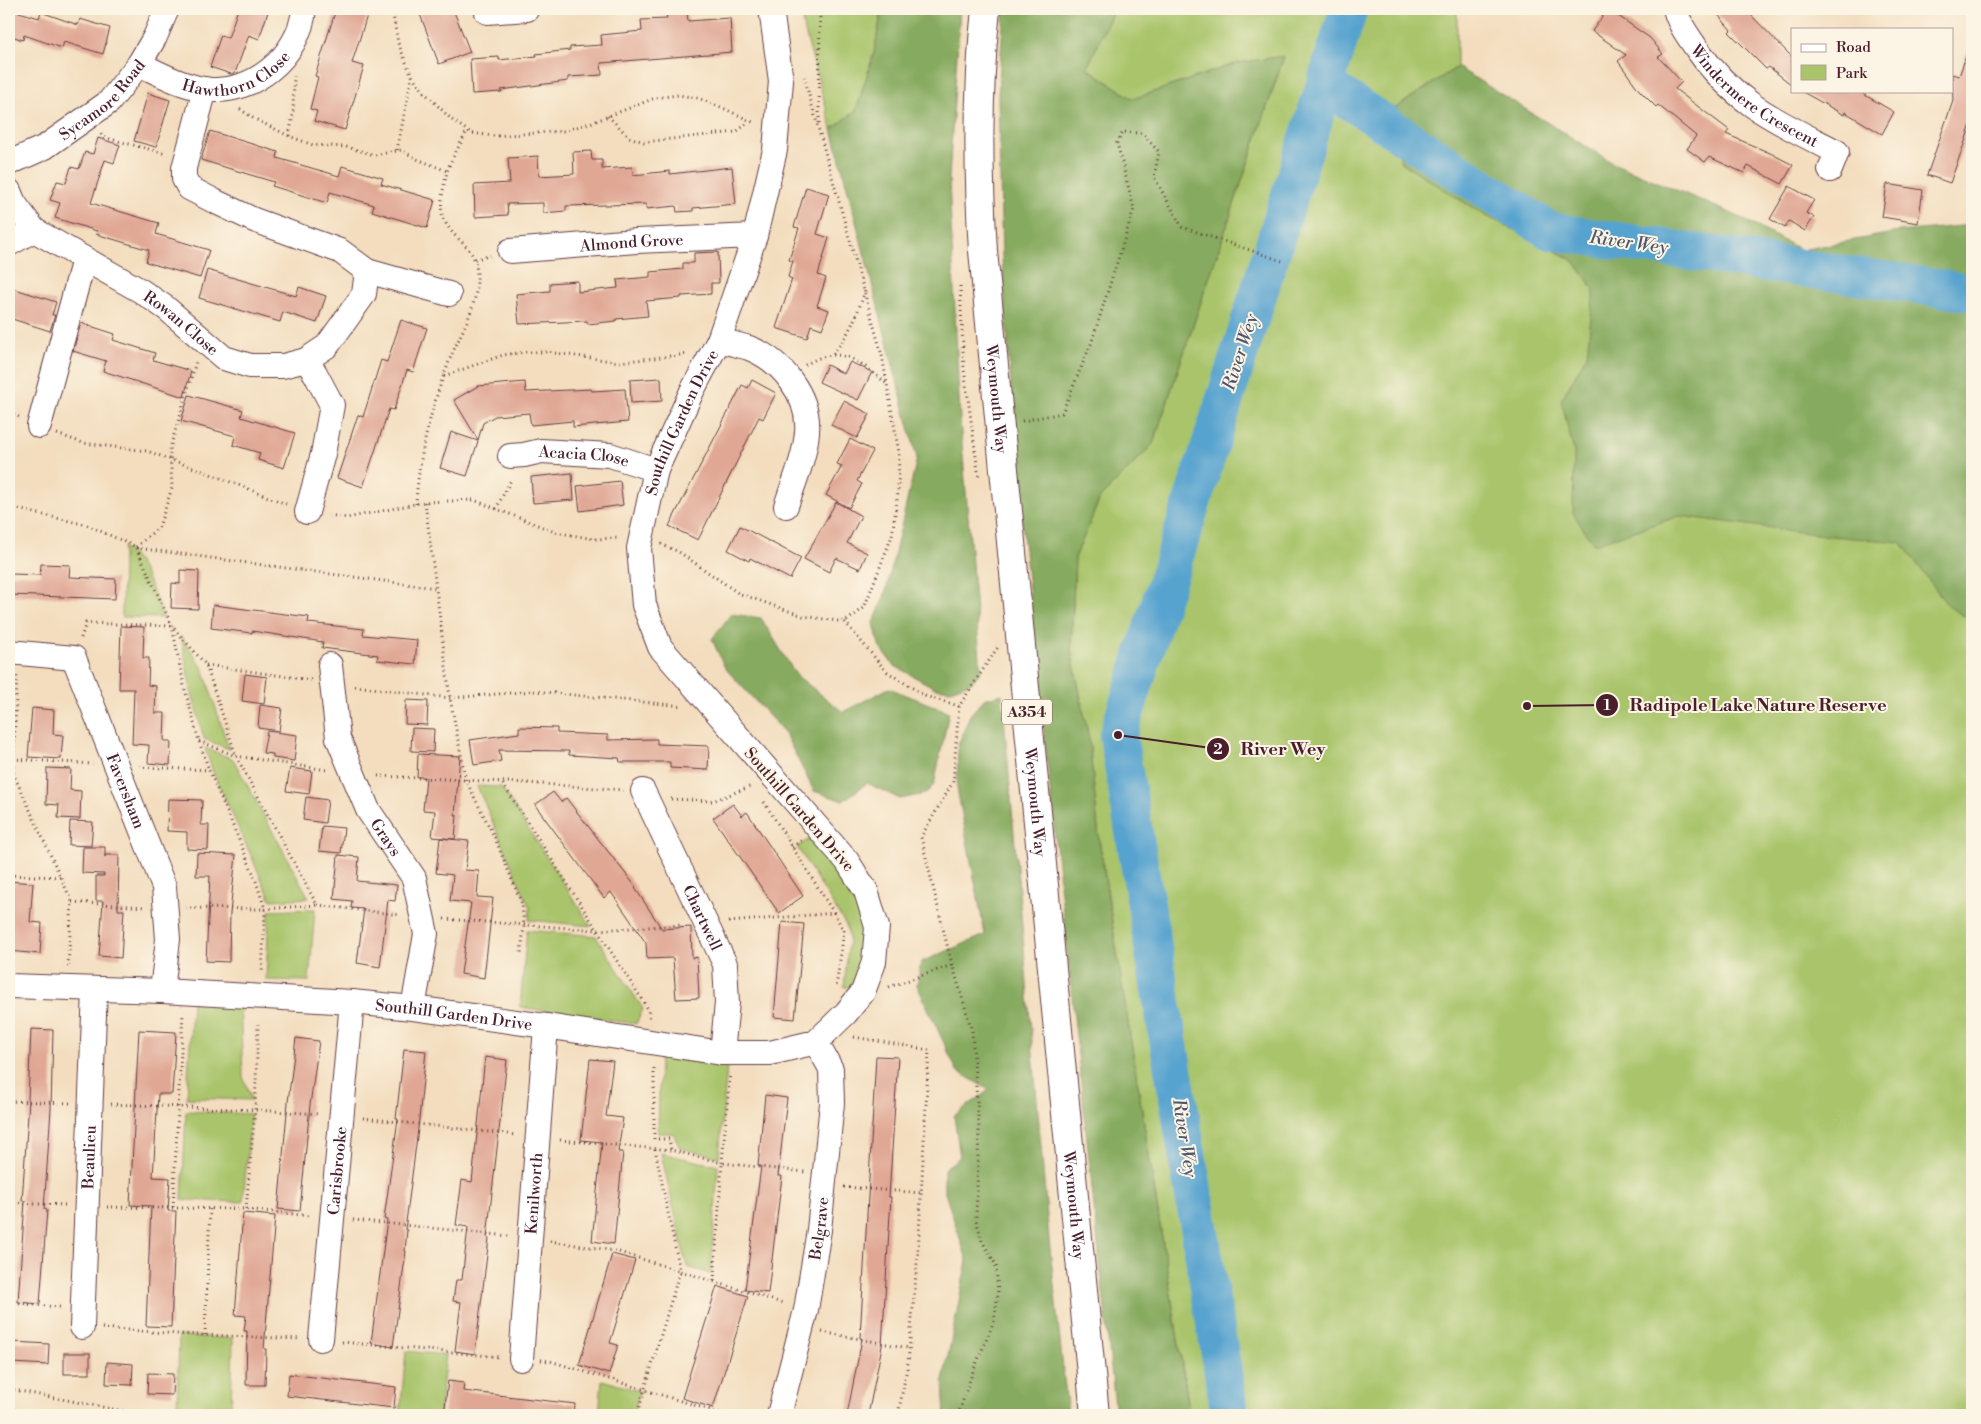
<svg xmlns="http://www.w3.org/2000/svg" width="1981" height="1424" viewBox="0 0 1981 1424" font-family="'Libre Bodoni',serif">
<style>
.green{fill:#a9c46a;stroke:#7a724a}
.forest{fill:#86aa5e;stroke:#686444}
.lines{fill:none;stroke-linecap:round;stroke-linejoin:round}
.river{stroke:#56a3cf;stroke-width:38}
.building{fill:#e0a794}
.minor-casing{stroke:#633c41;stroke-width:26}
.highway-casing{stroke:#633c41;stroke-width:30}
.path{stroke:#633c41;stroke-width:3;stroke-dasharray:1 4;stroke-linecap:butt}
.minor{stroke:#fff;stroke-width:24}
.highway{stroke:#fff;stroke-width:28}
.labels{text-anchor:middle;stroke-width:4;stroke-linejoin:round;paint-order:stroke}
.shield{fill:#fcf5e5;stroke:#7f5f63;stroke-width:1}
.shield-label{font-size:15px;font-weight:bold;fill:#4a1f2b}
.street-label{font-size:16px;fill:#4a1f2b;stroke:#fcf5e5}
.water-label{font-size:18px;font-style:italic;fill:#4f546d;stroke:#fcf5e5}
.leader{fill:none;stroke:#4a1f2b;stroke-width:2}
.callout-dot{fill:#4a1f2b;stroke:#fcf5e5;stroke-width:2}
.mark-label{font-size:15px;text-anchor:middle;font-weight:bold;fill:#fff}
.callout-label{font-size:18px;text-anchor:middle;font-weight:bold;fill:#4a1f2b;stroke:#fcf5e5;stroke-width:4;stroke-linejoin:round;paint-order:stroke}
</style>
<rect width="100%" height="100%" fill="#fcf5e5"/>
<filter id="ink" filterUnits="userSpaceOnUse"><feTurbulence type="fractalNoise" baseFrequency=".02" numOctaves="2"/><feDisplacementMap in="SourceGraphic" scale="10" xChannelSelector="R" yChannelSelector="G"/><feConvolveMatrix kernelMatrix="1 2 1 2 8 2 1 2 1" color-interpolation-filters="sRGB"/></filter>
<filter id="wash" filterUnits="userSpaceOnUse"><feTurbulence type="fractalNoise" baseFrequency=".0096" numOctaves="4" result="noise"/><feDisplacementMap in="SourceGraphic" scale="20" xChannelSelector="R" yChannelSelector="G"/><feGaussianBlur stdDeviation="1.12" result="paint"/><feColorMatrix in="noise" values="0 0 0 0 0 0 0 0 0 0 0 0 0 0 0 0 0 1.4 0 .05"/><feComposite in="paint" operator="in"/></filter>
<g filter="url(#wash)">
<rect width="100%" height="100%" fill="#f3ddbe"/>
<!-- green -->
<g class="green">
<polygon points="801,9 882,9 874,53 856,111 832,129 803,25"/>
<polygon points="1114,9 1457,9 1457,67 1388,113 1781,258 1972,276 1972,1415 1190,1415 1099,839 1089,739 1071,650 1075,558 1100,498 1153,444 1284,57 1237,63 1133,99 1087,68"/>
<path d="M 123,547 C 144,560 154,596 164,618 L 122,617 Z"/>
<polygon points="181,636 203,668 229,749 204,739 191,690"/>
<polygon points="205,748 233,759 309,898 271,900 213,772"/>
<polygon points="477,786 501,787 591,926 529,920 530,908"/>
<path d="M 811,838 C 823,851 837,864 848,879 C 868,908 869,957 850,987 L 844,987 L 849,938 L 847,927 L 797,847 Z"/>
<polygon points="315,909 309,981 266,980 269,911"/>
<polygon points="527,930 596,936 643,1009 636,1024 520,1007"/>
<polygon points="192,1002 240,1004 243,1077 252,1100 187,1098"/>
<polygon points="660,1056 727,1067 719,1157 680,1148 673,1133 658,1133"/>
<polygon points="186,1111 251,1114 243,1202 182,1200"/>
<polygon points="661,1153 718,1166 711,1274 687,1267"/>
<polygon points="179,1336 233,1338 231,1410 177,1409"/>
<polygon points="406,1351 446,1355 439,1415 400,1415"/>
<polygon points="602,1380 640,1391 633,1415 599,1415"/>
</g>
<!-- forest -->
<g class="forest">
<polygon points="882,9 960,9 949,179 960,420 981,671 972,682 951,690 935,688 893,665 879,645 874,623 886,591 917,458 832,129 856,111 874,53"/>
<polygon points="1004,9 1114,9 1087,68 1133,99 1237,63 1284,56 1153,444 1100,498 1075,558 1071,650 1089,739 1099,839 1190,1415 1116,1415 1017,475 1002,258 998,95"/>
<polygon points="1457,67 1613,163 1735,215 1801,250 1898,232 1972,225 1972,621 1948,606 1901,542 1831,536 1680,516 1595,544 1585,532 1573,513 1574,452 1561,400 1587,355 1594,289 1573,260 1484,215 1401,162 1388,113"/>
<polygon points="731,614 761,618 796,675 843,712 889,688 949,712 934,785 925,794 900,799 867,783 843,801 814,791 784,732 725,668 712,639"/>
<polygon points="1002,694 1049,1239 1068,1415 945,1415 943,1381 967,1260 944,1190 944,1169 960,1157 954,1116 989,1090 957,1071 917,985 921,962 985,935 957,788 958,745 970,715 984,699"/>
</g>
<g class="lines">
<!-- river -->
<g class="river">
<polyline points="1325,85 1550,231 1972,293"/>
<polyline points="1230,1415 1118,735 1349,9"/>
</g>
</g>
<g id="blocks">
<!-- building -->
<g class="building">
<polygon points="9,9 39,18 41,12 78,25 80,19 110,28 103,54 64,42 62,48 24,35 23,40 9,35"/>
<polygon points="238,9 269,9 259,39 249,35 235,73 231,74 210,67 221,35 228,38"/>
<polygon points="336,9 369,9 352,63 364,66 345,130 314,121 317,111 310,109 318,77 315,76"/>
<polygon points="418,9 453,9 470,52 439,64"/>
<polygon points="1608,9 1650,38 1663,54 1658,57 1682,82 1675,89 1729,130 1726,134 1770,153 1793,165 1782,184 1748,166 1744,173 1709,157 1705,162 1687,149 1696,136 1658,105 1656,107 1639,90 1618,61 1626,55 1592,31"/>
<polygon points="1713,9 1745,9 1792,57 1792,85 1769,67 1766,69 1729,32 1731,30"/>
<polygon points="687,12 688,21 730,18 732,52 601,63 602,75 568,77 568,81 501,90 502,92 472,94 470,59 499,57 499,60 537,56 536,54 570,50 570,47 602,45 601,35 642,31 641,20 667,19 666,13"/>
<polygon points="1970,45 1972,45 1972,122 1950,183 1927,175 1953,101 1952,74 1959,76"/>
<polygon points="1801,91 1858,91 1894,112 1882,134 1845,112 1844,115"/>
<polygon points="148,93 170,100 156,147 134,141"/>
<polygon points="210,131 278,152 277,158 339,176 342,166 383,178 381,184 435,200 427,228 372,211 374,205 330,192 327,203 272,186 274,182 201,160"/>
<polygon points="98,138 120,145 114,163 105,160 91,203 159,223 156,234 209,250 200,278 146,262 149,250 96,234 97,231 55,218 60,203 50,200 57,181 66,183 71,167 79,169 85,152 93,154"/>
<polygon points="591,151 592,160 602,160 602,169 632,167 633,175 670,171 670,174 732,167 736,204 693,208 693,211 677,212 676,206 646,209 646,204 566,206 566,211 543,213 543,203 507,204 508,215 475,217 474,185 510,183 508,158 538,156 539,176 574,174 573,152"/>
<polygon points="1887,184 1923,190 1918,223 1882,217"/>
<polygon points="1789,186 1814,200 1806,213 1814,217 1805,231 1789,221 1785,228 1770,219"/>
<polygon points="806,187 829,194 817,234 829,238 818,275 826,278 817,306 829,310 822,329 811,325 807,338 776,328 792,279 788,277 793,261 789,260 799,228 794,227"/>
<polygon points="718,252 719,283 711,283 711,294 681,296 681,298 646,301 648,316 616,319 616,321 588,324 587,321 519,324 516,294 550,291 550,283 578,281 578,292 618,288 617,280 650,277 650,272 683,269 683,263 694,263 694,253"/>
<polygon points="207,270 296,296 299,287 326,296 317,323 283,312 280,322 199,298"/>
<polygon points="9,287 56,302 52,315 55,315 50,331 9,318"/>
<polygon points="401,320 427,328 413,372 407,370 394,410 389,409 363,487 337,478 358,415 363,417 381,360 387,362"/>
<polygon points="81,323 115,334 113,340 155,353 153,360 191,371 184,397 103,371 106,361 73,351"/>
<polygon points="850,362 872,372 858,400 819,382 827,365 844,374"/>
<polygon points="661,378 662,401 631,403 630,380"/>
<polygon points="752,380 776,393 763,419 759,417 698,540 669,526 742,385 748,388"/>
<polygon points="525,382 526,392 591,389 592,391 625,389 628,422 573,427 573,421 531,425 529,413 495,416 483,423 478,440 454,400 478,386"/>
<polygon points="189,395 243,410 241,417 295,433 284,468 258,460 260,453 233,445 235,436 181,421"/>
<polygon points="844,401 870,414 857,438 831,425"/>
<polygon points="451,432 478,441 467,476 440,468"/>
<polygon points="850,439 873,451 857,481 862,484 849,508 826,495 842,466 837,464"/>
<polygon points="572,473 574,500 533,503 531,477"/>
<polygon points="620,481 623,505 580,511 577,486"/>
<polygon points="836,502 861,516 847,543 867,553 860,569 836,558 829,572 804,559"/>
<polygon points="740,526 801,558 790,579 750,558 749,561 728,550"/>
<polygon points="41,564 70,565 69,577 116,579 115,599 10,595 11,574 40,575"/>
<polygon points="180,570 199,571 198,609 171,608 172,583 180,584"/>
<polygon points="213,605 309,617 308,623 364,629 363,635 417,640 415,664 377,660 378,655 322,648 323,642 252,631 252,633 211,628"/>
<polygon points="121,626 144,627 143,658 149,658 148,685 156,686 155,713 165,713 164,741 171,741 170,765 148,763 149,745 132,744 134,689 119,689"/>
<polygon points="245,674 267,677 264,704 242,701"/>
<polygon points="406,700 428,701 427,725 405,724"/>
<polygon points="260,705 282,708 279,731 258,728"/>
<polygon points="32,708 54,710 53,734 63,735 61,759 28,757"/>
<polygon points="519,727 557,728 557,733 608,735 608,740 657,739 657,744 709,746 708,770 670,768 670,762 620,762 619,758 569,755 569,751 499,750 501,761 474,765 470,740 519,733"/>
<polygon points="412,728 434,729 433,752 411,751"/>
<polygon points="267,731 297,735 294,761 273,758 273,754 263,753"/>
<polygon points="418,754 460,756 455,815 457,815 455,839 432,837 435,811 423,810 426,777 417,777"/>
<polygon points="47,768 71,769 70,790 81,791 80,819 58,818 59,805 46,804"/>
<polygon points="290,768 312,771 309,794 286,791"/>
<polygon points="553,792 561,802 566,798 636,887 635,888 662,929 691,927 692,958 697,957 699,998 676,999 673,958 647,959 646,943 611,892 604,898 535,805"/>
<polygon points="306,797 328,800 325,823 303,820"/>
<polygon points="168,799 202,800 201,825 209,825 208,850 187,849 187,832 167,831"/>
<polygon points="733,804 742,816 747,812 803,896 779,913 713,818"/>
<polygon points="70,821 93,822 91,846 69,845"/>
<polygon points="322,826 344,828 341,853 319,851"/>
<polygon points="440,838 469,841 465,870 479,871 477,897 493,898 484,978 461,974 471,903 450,901 453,875 436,873"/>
<polygon points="83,847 105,847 105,857 105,855 119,855 118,910 124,910 121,958 99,956 103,901 96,901 96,876 104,876 104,874 82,873"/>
<polygon points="197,853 236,855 230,913 229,962 206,961 210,876 196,876"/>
<polygon points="338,855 359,857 357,881 397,885 395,901 388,900 380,967 357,963 364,909 351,908 352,901 334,899"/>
<polygon points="9,881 33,883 30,922 42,923 40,954 9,951"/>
<polygon points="782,922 804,924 795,1019 774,1017"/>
<polygon points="31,1029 53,1030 51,1109 44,1209 47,1210 40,1304 18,1302 25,1201 22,1201 29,1100 28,1100"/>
<polygon points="139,1030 176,1032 172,1094 158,1094 153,1177 170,1178 168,1211 176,1211 171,1327 146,1326 151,1206 130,1205"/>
<polygon points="296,1038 319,1041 310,1105 300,1211 278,1209 288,1102"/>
<polygon points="404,1049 426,1051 418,1129 405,1230 407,1230 405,1251 406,1251 393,1347 371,1343 387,1220 384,1219 398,1119 396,1119"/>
<polygon points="876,1056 898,1057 889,1197 891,1197 882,1346 868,1415 847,1415 862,1339 860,1338"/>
<polygon points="485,1057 507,1060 487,1237 489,1238 475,1354 455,1351 461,1302 453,1301 456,1280 462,1280 468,1227 456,1225 462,1180 472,1182"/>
<polygon points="590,1059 613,1061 606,1116 623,1118 618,1152 623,1152 614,1244 592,1241 602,1142 581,1140"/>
<polygon points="765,1095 787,1098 778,1176 782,1176 768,1293 745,1290 761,1166 758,1166"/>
<polygon points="243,1213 275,1216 264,1349 266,1349 265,1385 246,1385 247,1331 244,1331 246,1316 235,1315"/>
<polygon points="612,1254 635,1260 610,1343 618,1345 609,1374 579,1365"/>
<polygon points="717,1286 748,1296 713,1408 682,1398"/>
<polygon points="13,1342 49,1344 48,1365 12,1363"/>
<rect x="64" y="1353" width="26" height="21"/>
<polygon points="107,1362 133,1364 132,1385 106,1384"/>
<polygon points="148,1373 173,1374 172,1395 147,1394"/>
<polygon points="289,1374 396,1387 394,1408 287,1396"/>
<polygon points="448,1381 464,1383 463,1391 575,1404 574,1415 444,1415"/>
</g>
</g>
</g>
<g filter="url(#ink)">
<use href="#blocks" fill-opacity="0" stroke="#633c41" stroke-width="1"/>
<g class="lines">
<defs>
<g id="minor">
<path id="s1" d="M 1675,9 C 1679,24 1688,36 1697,49 C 1736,105 1779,122 1837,152 L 1830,170"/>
<polyline points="487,12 527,9"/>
<path id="s2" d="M 139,64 C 160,74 180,85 204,89 C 251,97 300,56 304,9"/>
<polyline points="205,89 184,168 184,179 189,188 214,201 254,220 340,251 367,271 449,294"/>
<path id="s3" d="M 9,163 L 45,147 L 109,102 L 139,64 L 155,37 L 167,9"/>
<path id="s4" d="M 9,191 L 14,203 L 34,230 L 141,291 L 166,308 L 224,358 L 250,366 L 283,366 L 306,360 L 327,346 L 364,294 L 367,271"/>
<polyline points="9,244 34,230"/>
<path id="s5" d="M 510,251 L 636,241 L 755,236"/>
<path d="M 719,340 C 729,343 739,345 749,348 C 781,360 810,396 807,432 C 805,457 794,482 786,506"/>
<polyline points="306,360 315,373 332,405 323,454 307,512"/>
<polyline points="39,426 84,259"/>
<path id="s6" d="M 510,456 L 524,455 L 541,451 L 610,455 L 656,470"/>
<path id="s7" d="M 9,652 L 74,658 L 164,887 L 168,939 L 162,991"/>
<path id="s8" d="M 330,665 L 338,738 L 368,810 L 414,878 L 426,934 L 413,1008"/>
<path id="s9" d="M 643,791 L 725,964 L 727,1003 L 722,1053"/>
<path id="s10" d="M 9,986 L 162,991 L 352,1002 L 413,1008 L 546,1026 L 722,1053 L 770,1053 L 816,1042 L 846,1013 L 863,992 L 874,962 L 877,927 L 866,891 L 847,861 L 660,647 L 644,605 L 639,548 L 656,470 L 692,391 L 719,340 L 755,236 L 775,150 L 781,81 L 771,9"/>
<path id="s11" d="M 82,1327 L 95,989"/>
<path id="s12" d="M 321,1339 L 352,1002"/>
<path id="s13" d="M 521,1359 L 546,1026"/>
<path id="s14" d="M 779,1415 L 806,1310 L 819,1230 L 832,1103 L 831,1069 L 816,1042"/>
</g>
<g id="highway">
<path id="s15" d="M 986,9 C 977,90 978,170 983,251 L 1095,1415"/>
</g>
</defs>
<!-- minor casing -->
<use href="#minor" class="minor-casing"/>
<!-- highway casing -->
<use href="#highway" class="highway-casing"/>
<!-- path -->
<g class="path">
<polyline points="392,9 398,43 411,74 424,92 452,120 471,133 494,136 564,131 596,121 655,98 678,95 698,98 723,108 755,123"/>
<polyline points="240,109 253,118 289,136 313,145 346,147 375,155 401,150 417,159 447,171"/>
<polyline points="608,116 629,137 644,142 736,132 749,122"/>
<polyline points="819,123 820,9"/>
<polyline points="101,134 103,137 167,154"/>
<polyline points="289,136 293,115 294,76"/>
<polyline points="397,150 412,76"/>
<polyline points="475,259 490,256"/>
<polyline points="960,286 964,369 979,478"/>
<path d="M 833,354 C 849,335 857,315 865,291"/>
<path d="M 805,365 C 841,343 859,361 887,384"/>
<polyline points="444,376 503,355 526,352 547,352 619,362 688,354"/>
<polyline points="9,412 19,417"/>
<polyline points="1022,421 1062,413 1091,344 1134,209 1117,143 1123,132 1142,133 1159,152 1154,177 1182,227 1282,261"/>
<polyline points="57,434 83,443 147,451 208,473 286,504"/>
<polyline points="425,502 450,698 466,781 494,836 522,904 524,926 521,953"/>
<path d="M 416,504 C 418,460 431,408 447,367 C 457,338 476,313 477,281 C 478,243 458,247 444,220 C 438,208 444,185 447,172 C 451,158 461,144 467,131"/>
<polyline points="9,507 87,525 136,547 172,626 184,686 199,741 209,770 254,875 265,909 262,974"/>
<polyline points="496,509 512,478"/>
<polyline points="329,515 347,518 425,502 474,500 555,532 594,539 619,538"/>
<polyline points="661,544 679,552 738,593 803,616 845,622 864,608 892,536 898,493 899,453 882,355 804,77"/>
<polyline points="136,547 159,527 172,488 170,448 196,362"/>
<polyline points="136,548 436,588"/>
<polyline points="845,622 886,671 925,696 959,706"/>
<polyline points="81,638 86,623 172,626 206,665 236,756 317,905 265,909 186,908"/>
<polyline points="206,665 311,680"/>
<polyline points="355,686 450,698 534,691 682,706"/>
<polyline points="199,741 236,756 327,770"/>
<polyline points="13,759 93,764"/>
<polyline points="139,767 209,770"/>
<polyline points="13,773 72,902 68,967"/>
<polyline points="9,774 13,773 17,673"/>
<polyline points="378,776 528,783 623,790"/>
<polyline points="503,784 648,1009 650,1020"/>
<polyline points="671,799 713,801 752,786"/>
<polyline points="764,802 834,913"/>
<polyline points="792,847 802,840"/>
<polyline points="9,875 60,877"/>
<polyline points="72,902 145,907"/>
<polyline points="317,905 401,915"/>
<polyline points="444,919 597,930 683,925"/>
<polyline points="729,922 834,913 844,931 836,988"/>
<polyline points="889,987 952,965"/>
<polyline points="854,1037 929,1050 918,1252 908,1363 898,1415"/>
<polyline points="654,1068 654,1139 669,1139 671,1150 722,1163 730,1073"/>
<polyline points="9,1101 70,1103"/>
<polyline points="111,1104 255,1110 320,1114"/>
<polyline points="363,1118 516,1135"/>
<polyline points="560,1140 671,1150"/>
<polyline points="655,1149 680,1271 785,1304"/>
<polyline points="844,1187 922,1193"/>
<polyline points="9,1203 65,1205"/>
<polyline points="107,1207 246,1209 310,1216"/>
<polyline points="173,1207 183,1013"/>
<polyline points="246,1209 255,1110 258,1024"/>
<polyline points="353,1220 509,1236"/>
<polyline points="550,1241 616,1251 680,1271 637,1415"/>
<polyline points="714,1281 722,1163 805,1172"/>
<polyline points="9,1303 60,1307"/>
<polyline points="102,1328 178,1334 301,1339"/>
<polyline points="822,1332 909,1348"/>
<polyline points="205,1335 210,1208"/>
<polyline points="342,1342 500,1357"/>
<polyline points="541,1360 550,1361 727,1415"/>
<polyline points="9,1389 144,1415"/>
<polyline points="958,1415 972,1374 994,1321 998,1293 996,1265 982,1241 976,1219 979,1129 972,1031 949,953 921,837 953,782 959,706 998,647"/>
</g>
<!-- minor -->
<use href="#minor" class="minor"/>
<!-- highway -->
<use href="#highway" class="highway"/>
</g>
</g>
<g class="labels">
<!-- shield labels -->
<rect class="shield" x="1002" y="699.5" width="50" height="25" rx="4"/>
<g class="shield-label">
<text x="1027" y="717">A354</text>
</g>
<!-- street labels -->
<g class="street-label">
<text dy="6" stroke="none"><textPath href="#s2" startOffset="106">Hawthorn Close</textPath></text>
<text dy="6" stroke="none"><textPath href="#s1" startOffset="121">Windermere Crescent</textPath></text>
<text dy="6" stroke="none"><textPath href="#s3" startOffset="114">Sycamore Road</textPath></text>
<text dy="6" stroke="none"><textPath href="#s5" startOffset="122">Almond Grove</textPath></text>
<text dy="6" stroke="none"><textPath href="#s4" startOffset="221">Rowan Close</textPath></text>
<text dy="6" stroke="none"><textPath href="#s15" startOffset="391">Weymouth Way</textPath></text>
<text dy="6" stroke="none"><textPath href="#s10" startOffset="1541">Southill Garden Drive</textPath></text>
<text dy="6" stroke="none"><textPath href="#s6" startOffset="75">Acacia Close</textPath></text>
<text dy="6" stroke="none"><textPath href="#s7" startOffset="208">Faversham</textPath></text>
<text dy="6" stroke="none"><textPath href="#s15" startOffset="796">Weymouth Way</textPath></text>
<text transform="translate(800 809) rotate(49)" y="6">Southill Garden Drive</text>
<text dy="6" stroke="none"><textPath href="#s8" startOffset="184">Grays</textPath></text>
<text dy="6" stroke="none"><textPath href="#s9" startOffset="140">Chartwell</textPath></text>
<text dy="6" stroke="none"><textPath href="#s10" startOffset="446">Southill Garden Drive</textPath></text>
<text dy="6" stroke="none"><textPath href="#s11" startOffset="170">Beaulieu</textPath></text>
<text dy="6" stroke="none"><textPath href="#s12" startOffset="169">Carisbrooke</textPath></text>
<text dy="6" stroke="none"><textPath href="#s13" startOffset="166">Kenilworth</textPath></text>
<text dy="6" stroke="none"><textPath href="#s15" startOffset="1201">Weymouth Way</textPath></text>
<text dy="6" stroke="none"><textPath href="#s14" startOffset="191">Belgrave</textPath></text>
</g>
<!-- water labels -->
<g class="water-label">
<text transform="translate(1629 242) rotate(8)" y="6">River Wey</text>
<text transform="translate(1240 352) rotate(-72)" y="6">River Wey</text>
<text transform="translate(1185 1138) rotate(81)" y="6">River Wey</text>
</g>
</g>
<!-- callouts -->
<path class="leader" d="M1527 706L1607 705M1118 735L1218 749"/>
<g class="callout-dot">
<circle cx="1527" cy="706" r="5"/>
<circle cx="1118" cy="735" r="5"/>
<circle cx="1607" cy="705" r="12"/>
<circle cx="1218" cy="749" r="12"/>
</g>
<g class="mark-label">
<text x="1607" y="710">1</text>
<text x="1218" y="754">2</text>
</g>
<g class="callout-label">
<text x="1758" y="711">Radipole Lake Nature Reserve</text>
<text x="1283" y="755">River Wey</text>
</g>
<!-- margin -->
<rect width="1981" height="1424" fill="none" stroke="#fcf5e5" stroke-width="30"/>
<!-- legend -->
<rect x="1791" y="28" width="162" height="65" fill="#fcf5e5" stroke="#b59f9b"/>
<rect x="1801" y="44" width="25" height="8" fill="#ffffff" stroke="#b59f9b"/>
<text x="1836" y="52" font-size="15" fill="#4a1f2b">Road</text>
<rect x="1801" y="65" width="25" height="15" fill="#a9c46a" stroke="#b59f9b"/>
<text x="1836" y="78" font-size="15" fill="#4a1f2b">Park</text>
</svg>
